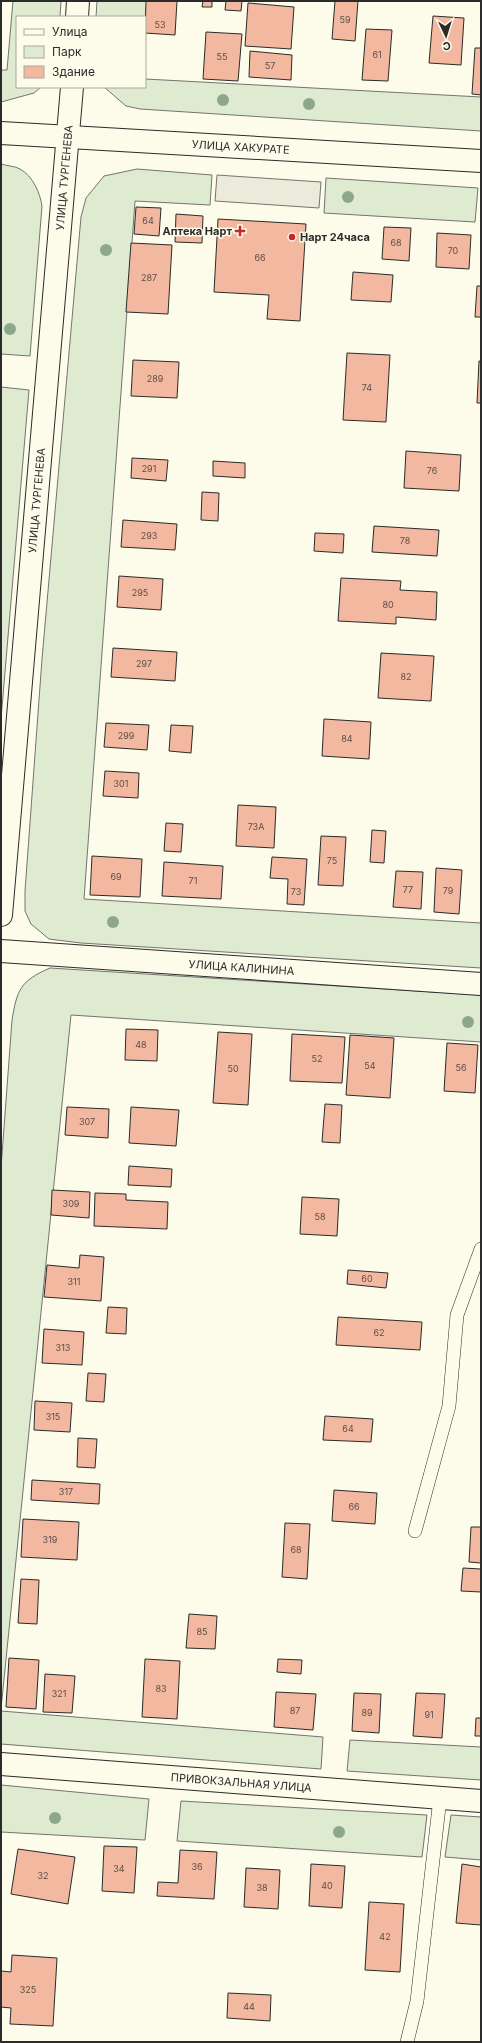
<svg xmlns="http://www.w3.org/2000/svg" width="482" height="2043" viewBox="0 0 482 2043" font-family="Inter,sans-serif">
<style>
.green{fill:#deebd1;stroke:#74746e}
.parking{fill:#eceadb;stroke:#74746e}
.building{fill:#f2b8a0;stroke:#2b2b2b}
.lines{fill:none;stroke-linecap:round;stroke-linejoin:round}
.lane-casing{stroke:#2b2b2b;stroke-width:14}
.street-casing{stroke:#2b2b2b;stroke-width:24}
.primary-casing{stroke:#2b2b2b;stroke-width:24}
.lane{stroke:#fdfbea;stroke-width:13}
.street{stroke:#fdfbea;stroke-width:22}
.primary{stroke:#fdfbea;stroke-width:22}
.tree{fill:#8ea78a}
.poi-dot{fill:#c62828;stroke:#fdfbea;stroke-width:1.5}
.labels{text-anchor:middle;stroke-width:3;stroke-linejoin:round;paint-order:stroke}
.number-label{font-size:9px;fill:#5d4e48}
.street-label{font-size:11px;fill:#2b2b2b;stroke:#fdfbea}
.poi-label{font-size:11px;font-weight:bold;fill:#2b2b2b;stroke:#fdfbea;text-anchor:end}
</style>
<rect width="100%" height="100%" fill="#fdfbea"/>
<!-- green -->
<g class="green">
<polygon points="13,1 61,1 60,17 17,17 17,87 41,87 34,93 1,102 1,70 7,70"/>
<polygon points="97,1 147,1 145,26 145,17 96,17"/>
<polygon points="145,79 481,97 481,131 140,109 126,106 104,87 145,87"/>
<path d="M 1,164 C 7,166 15,166 20,169 C 33,176 40,193 42,206 L 30,356 L 1,354 Z"/>
<polygon points="137,169 212,175 210,205 135,201 84,899 481,923 481,968 81,943 49,939 31,924 25,911 25,891 42,659 81,217 86,198 104,176"/>
<polygon points="326,178 478,188 475,222 324,213"/>
<polygon points="1,387 29,390 1,719"/>
<path d="M 50,968 L 481,995 L 481,1042 L 71,1015 L 1,1709 L 1,1168 L 12,1020 C 17,990 20,981 50,968 Z"/>
<polygon points="1,1711 323,1737 321,1769 1,1744"/>
<polygon points="350,1740 481,1747 481,1780 347,1771"/>
<polygon points="1,1785 149,1799 145,1840 1,1832"/>
<polygon points="181,1801 427,1815 422,1857 177,1841"/>
<polygon points="451,1815 481,1817 481,1860 445,1857"/>
</g>
<!-- parking -->
<polygon class="parking" points="217,175 321,182 319,208 215,201"/>
<!-- building -->
<g class="building">
<polygon points="146,1 177,1 175,35 145,33"/>
<polygon points="203,1 212,1 212,7 202,7"/>
<polygon points="226,1 242,1 241,11 225,10"/>
<polygon points="335,1 358,1 355,41 332,39"/>
<polygon points="248,3 294,7 291,49 245,46"/>
<polygon points="433,16 464,18 461,65 429,63"/>
<polygon points="366,29 392,30 388,81 362,80"/>
<polygon points="206,32 242,34 238,81 203,79"/>
<polygon points="475,48 481,48 481,95 472,94"/>
<polygon points="250,51 292,55 291,80 249,77"/>
<polygon points="136,207 161,208 159,236 134,234"/>
<polygon points="176,214 203,216 202,243 175,242"/>
<polygon points="218,219 306,224 300,321 267,319 269,295 214,292"/>
<polygon points="384,227 411,228 409,261 382,259"/>
<polygon points="437,233 471,235 469,269 436,267"/>
<polygon points="131,243 172,245 168,314 126,312"/>
<polygon points="353,272 393,275 391,302 351,300"/>
<polygon points="477,286 481,286 481,317 475,317"/>
<polygon points="347,353 390,355 386,422 343,420"/>
<polygon points="133,360 179,362 177,398 131,396"/>
<polygon points="479,361 481,361 481,403 477,403"/>
<polygon points="406,451 461,455 459,491 404,488"/>
<polygon points="132,458 168,460 166,481 131,478"/>
<polygon points="213,461 245,463 245,478 213,476"/>
<polygon points="202,492 219,493 218,521 201,520"/>
<polygon points="123,520 177,524 175,550 121,547"/>
<polygon points="374,526 439,530 437,556 372,552"/>
<polygon points="315,533 344,534 343,553 314,551"/>
<polygon points="119,576 163,579 161,610 117,607"/>
<polygon points="341,578 401,581 400,590 437,592 436,620 396,617 396,624 338,621"/>
<polygon points="113,648 177,652 175,681 111,677"/>
<polygon points="381,653 434,656 431,701 378,698"/>
<polygon points="324,719 371,722 369,759 322,756"/>
<polygon points="106,723 149,725 147,750 104,747"/>
<polygon points="171,725 193,726 191,753 169,751"/>
<polygon points="105,771 139,773 138,798 103,796"/>
<polygon points="238,805 276,807 274,848 236,846"/>
<polygon points="166,823 183,824 181,852 164,851"/>
<polygon points="372,830 386,831 384,863 370,862"/>
<polygon points="321,836 346,837 343,886 318,885"/>
<polygon points="92,856 142,859 140,897 90,895"/>
<polygon points="272,857 307,859 304,905 287,904 288,879 270,878"/>
<polygon points="164,862 223,866 221,899 162,896"/>
<polygon points="436,868 462,870 459,914 434,912"/>
<polygon points="396,871 423,872 421,909 393,907"/>
<polygon points="126,1029 158,1030 157,1061 125,1060"/>
<polygon points="218,1032 252,1034 248,1105 213,1103"/>
<polygon points="292,1034 345,1037 342,1083 290,1081"/>
<polygon points="350,1035 394,1038 390,1098 346,1095"/>
<polygon points="447,1043 478,1045 475,1093 444,1091"/>
<polygon points="325,1104 342,1105 340,1143 322,1142"/>
<polygon points="67,1107 109,1109 108,1138 65,1135"/>
<polygon points="131,1107 179,1110 176,1146 129,1143"/>
<polygon points="129,1166 172,1169 171,1187 128,1185"/>
<polygon points="52,1190 90,1192 89,1218 51,1215"/>
<polygon points="95,1193 126,1194 126,1200 168,1202 167,1229 94,1226"/>
<polygon points="302,1197 339,1199 337,1236 300,1234"/>
<polygon points="80,1255 104,1257 101,1301 44,1297 47,1265 79,1268"/>
<polygon points="348,1270 388,1273 386,1288 347,1284"/>
<polygon points="108,1307 127,1308 126,1334 106,1333"/>
<polygon points="338,1317 422,1322 420,1350 336,1345"/>
<polygon points="44,1329 84,1332 82,1365 42,1363"/>
<polygon points="88,1373 106,1374 104,1402 86,1401"/>
<polygon points="35,1401 72,1403 70,1432 34,1430"/>
<polygon points="325,1416 373,1419 371,1442 323,1440"/>
<polygon points="78,1438 97,1439 95,1468 77,1467"/>
<polygon points="32,1480 100,1484 99,1504 31,1500"/>
<polygon points="334,1490 377,1493 375,1524 332,1521"/>
<polygon points="23,1519 79,1522 77,1560 21,1557"/>
<polygon points="285,1523 310,1524 307,1579 282,1577"/>
<polygon points="471,1527 481,1527 481,1563 469,1562"/>
<polygon points="463,1568 481,1569 481,1592 461,1591"/>
<polygon points="21,1579 39,1580 37,1624 18,1623"/>
<polygon points="189,1614 217,1616 215,1649 186,1648"/>
<polygon points="9,1658 39,1660 36,1709 6,1707"/>
<polygon points="145,1659 180,1661 177,1719 142,1717"/>
<polygon points="278,1659 302,1660 301,1674 277,1672"/>
<polygon points="45,1674 75,1676 72,1713 43,1712"/>
<polygon points="276,1692 316,1694 313,1730 274,1727"/>
<polygon points="354,1693 381,1694 379,1733 352,1731"/>
<polygon points="416,1693 445,1694 442,1738 413,1736"/>
<polygon points="476,1718 481,1718 481,1736 475,1736"/>
<polygon points="104,1846 137,1847 134,1893 102,1891"/>
<polygon points="18,1849 75,1857 68,1904 11,1894"/>
<polygon points="180,1850 217,1852 214,1899 157,1896 158,1882 178,1883"/>
<polygon points="311,1864 345,1866 342,1908 309,1906"/>
<polygon points="462,1864 481,1867 481,1925 456,1923"/>
<polygon points="246,1868 280,1870 278,1909 244,1907"/>
<polygon points="369,1902 404,1904 400,1972 365,1970"/>
<polygon points="12,1955 57,1958 53,2026 10,2024 11,2008 1,2007 1,1971 11,1972"/>
<polygon points="228,1993 271,1995 270,2021 227,2018"/>
</g>
<g class="lines">
<defs>
<g id="lane">
<polyline points="415,1531 449,1406 457,1315 481,1249"/>
<polyline points="407,2042 417,2001 440,1798"/>
</g>
<g id="street">
<polyline points="77,17 78,1"/>
<path id="s1" d="M 1,915 L 72,87"/>
<path id="s2" d="M 1,951 L 481,984"/>
<path id="s3" d="M 1,1764 L 481,1801"/>
</g>
<g id="primary">
<path id="s4" d="M 1,133 L 481,161"/>
</g>
</defs>
<!-- lane casing -->
<use href="#lane" class="lane-casing"/>
<!-- street casing -->
<use href="#street" class="street-casing"/>
<!-- primary casing -->
<use href="#primary" class="primary-casing"/>
<!-- lane -->
<use href="#lane" class="lane"/>
<!-- street -->
<use href="#street" class="street"/>
<!-- primary -->
<use href="#primary" class="primary"/>
</g>
<!-- trees -->
<g class="tree">
<circle cx="223" cy="100" r="6"/>
<circle cx="309" cy="104" r="6"/>
<circle cx="348" cy="197" r="6"/>
<circle cx="106" cy="250" r="6"/>
<circle cx="10" cy="329" r="6"/>
<circle cx="113" cy="922" r="6"/>
<circle cx="468" cy="1022" r="6"/>
<circle cx="55" cy="1818" r="6"/>
<circle cx="339" cy="1832" r="6"/>
</g>
<!-- markers -->
<g class="poi-dot">
<path d="M238 225h4v4h4v4h-4v4h-4v-4h-4v-4h4z"/>
<circle cx="292" cy="237" r="4"/>
</g>
<g class="labels">
<!-- number labels -->
<g class="number-label">
<text x="345" y="23">59</text>
<text x="160" y="28">53</text>
<text x="377" y="58">61</text>
<text x="222" y="60">55</text>
<text x="270" y="69">57</text>
<text x="148" y="224">64</text>
<text x="396" y="246">68</text>
<text x="453" y="254">70</text>
<text x="260" y="261">66</text>
<text x="149" y="281">287</text>
<text x="155" y="382">289</text>
<text x="367" y="391">74</text>
<text x="149" y="472">291</text>
<text x="432" y="474">76</text>
<text x="149" y="539">293</text>
<text x="405" y="544">78</text>
<text x="140" y="596">295</text>
<text x="388" y="608">80</text>
<text x="144" y="667">297</text>
<text x="406" y="680">82</text>
<text x="126" y="739">299</text>
<text x="347" y="742">84</text>
<text x="121" y="787">301</text>
<text x="256" y="830">73А</text>
<text x="332" y="864">75</text>
<text x="116" y="880">69</text>
<text x="193" y="884">71</text>
<text x="408" y="893">77</text>
<text x="448" y="894">79</text>
<text x="296" y="895">73</text>
<text x="141" y="1048">48</text>
<text x="317" y="1062">52</text>
<text x="370" y="1069">54</text>
<text x="461" y="1071">56</text>
<text x="233" y="1072">50</text>
<text x="87" y="1125">307</text>
<text x="71" y="1207">309</text>
<text x="320" y="1220">58</text>
<text x="367" y="1282">60</text>
<text x="74" y="1285">311</text>
<text x="379" y="1336">62</text>
<text x="63" y="1351">313</text>
<text x="53" y="1420">315</text>
<text x="348" y="1432">64</text>
<text x="66" y="1495">317</text>
<text x="354" y="1510">66</text>
<text x="50" y="1543">319</text>
<text x="296" y="1553">68</text>
<text x="202" y="1635">85</text>
<text x="161" y="1692">83</text>
<text x="59" y="1697">321</text>
<text x="295" y="1714">87</text>
<text x="367" y="1716">89</text>
<text x="429" y="1718">91</text>
<text x="197" y="1870">36</text>
<text x="119" y="1872">34</text>
<text x="43" y="1879">32</text>
<text x="327" y="1889">40</text>
<text x="262" y="1891">38</text>
<text x="385" y="1940">42</text>
<text x="28" y="1993">325</text>
<text x="249" y="2010">44</text>
</g>
<!-- street labels -->
<g class="street-label">
<text dy="4" stroke="none"><textPath href="#s4" startOffset="240">УЛИЦА ХАКУРАТЕ</textPath></text>
<text dy="4" stroke="none"><textPath href="#s1" startOffset="740">УЛИЦА ТУРГЕНЕВА</textPath></text>
<text dy="4" stroke="none"><textPath href="#s1" startOffset="416">УЛИЦА ТУРГЕНЕВА</textPath></text>
<text dy="4" stroke="none"><textPath href="#s2" startOffset="241">УЛИЦА КАЛИНИНА</textPath></text>
<text dy="4" stroke="none"><textPath href="#s3" startOffset="241">ПРИВОКЗАЛЬНАЯ УЛИЦА</textPath></text>
</g>
<!-- poi labels -->
<g class="poi-label">
<text x="232" y="235">Аптека Нарт</text>
<text x="300" y="241" text-anchor="start">Нарт 24часа</text>
</g>
</g>
<!-- border -->
<rect width="482" height="2043" fill="none" stroke="#2b2b2b" stroke-width="4"/>
<!-- legend -->
<rect x="16" y="16" width="130" height="72" fill="#fdfbea" stroke="#a9a89e"/>
<rect x="24" y="29" width="20" height="6" fill="#fdfbea" stroke="#a9a89e"/>
<text x="52" y="36" font-size="12" fill="#2b2b2b">Улица</text>
<rect x="24" y="46" width="20" height="12" fill="#deebd1" stroke="#a9a89e"/>
<text x="52" y="56" font-size="12" fill="#2b2b2b">Парк</text>
<rect x="24" y="66" width="20" height="12" fill="#f2b8a0" stroke="#a9a89e"/>
<text x="52" y="76" font-size="12" fill="#2b2b2b">Здание</text>
<!-- north arrow -->
<g transform="translate(446 36) rotate(176)" stroke="#fdfbea" stroke-width="3" paint-order="stroke">
<path d="M0-3L7 15L0 10L-7 15Z" fill="#2b2b2b"/>
<text y="-6" font-size="11" font-weight="bold" text-anchor="middle" fill="#2b2b2b">С</text>
</g>
</svg>
